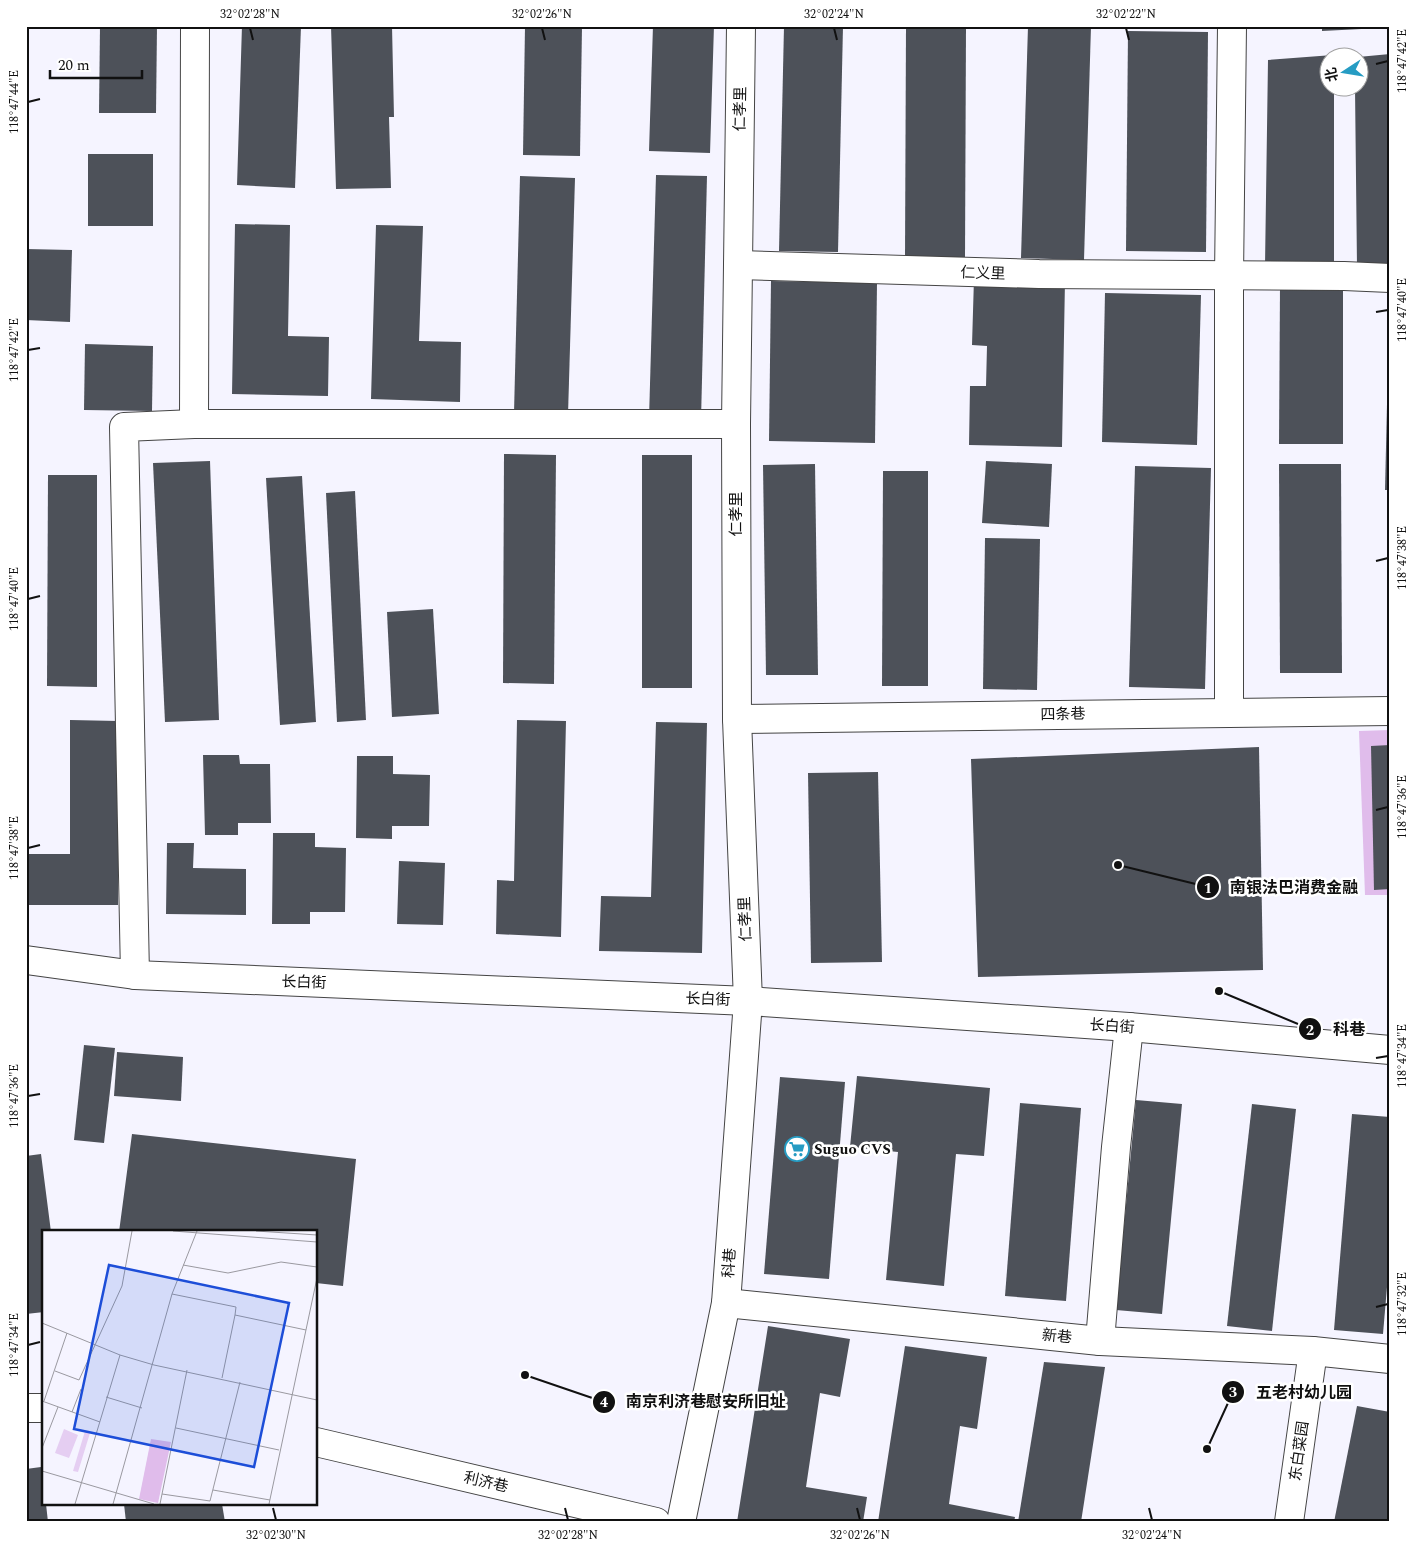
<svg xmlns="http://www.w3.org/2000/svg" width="1416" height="1548" viewBox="0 0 1416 1548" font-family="Spectral,'Noto Sans SC',serif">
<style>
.green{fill:#e0bceb}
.building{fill:#4d5159}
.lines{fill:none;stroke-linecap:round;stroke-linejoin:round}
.minor-casing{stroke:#444;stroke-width:30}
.minor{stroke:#fff;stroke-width:28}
.ticks{fill:none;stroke:#111;stroke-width:2}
.labels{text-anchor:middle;stroke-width:5;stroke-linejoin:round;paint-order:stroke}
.street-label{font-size:15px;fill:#111;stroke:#fff}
.poi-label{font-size:15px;font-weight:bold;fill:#111;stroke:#fff;text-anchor:start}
.inset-road{fill:none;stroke:#9a99a0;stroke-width:1}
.view{fill:#1d4ed8;fill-opacity:0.15;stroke:#1d4ed8;stroke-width:2.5}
.inset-edge{fill:none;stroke:#111;stroke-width:2.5}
.leader{fill:none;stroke:#111;stroke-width:2}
.callout-dot{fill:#111;stroke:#fff;stroke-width:2}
.mark-label{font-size:15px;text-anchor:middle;font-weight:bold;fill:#fff}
.callout-label{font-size:16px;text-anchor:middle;font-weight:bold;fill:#111;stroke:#fff;stroke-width:5;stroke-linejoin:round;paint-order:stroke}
.neatline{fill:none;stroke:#111;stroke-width:2}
.ticks-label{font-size:12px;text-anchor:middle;fill:#111}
</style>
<rect width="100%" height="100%" fill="#f5f4ff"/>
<!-- green -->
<polygon class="green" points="1390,730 1390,895 1365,895 1359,731"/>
<!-- building -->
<g class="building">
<polygon points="100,26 157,26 156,113 99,113"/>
<polygon points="242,26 301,26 295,188 237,185"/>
<polygon points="331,26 392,26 394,117 389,117 391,188 336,189"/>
<polygon points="525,26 582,26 580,156 523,155"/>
<polygon points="653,26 714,26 710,153 649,151"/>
<polygon points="784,26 843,26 838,252 779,251"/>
<polygon points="906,26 966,26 965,257 905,257"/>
<polygon points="1028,26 1091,26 1084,260 1021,258"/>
<polygon points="1322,26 1381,26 1381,28 1322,31"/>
<polygon points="1128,31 1208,32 1206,252 1126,251"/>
<polygon points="1390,54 1390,267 1357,267 1355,88 1358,88 1358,57"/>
<polygon points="1333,55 1333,58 1328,58 1328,88 1334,88 1334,264 1265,266 1268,60"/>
<rect x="88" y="154" width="65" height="72"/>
<polygon points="656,175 707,176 701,420 649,419"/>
<polygon points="520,176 575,178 568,415 514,413"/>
<polygon points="235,224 290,225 288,336 329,337 328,396 232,394"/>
<polygon points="376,225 423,226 419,341 461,342 460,402 371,399"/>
<polygon points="26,249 72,250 70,322 26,320"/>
<polygon points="974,278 1065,280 1062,447 969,445 970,386 986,386 987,346 972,345"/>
<polygon points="771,281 877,283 875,443 769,441"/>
<polygon points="1280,287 1343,288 1343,444 1279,444"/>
<polygon points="1105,293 1201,295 1197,445 1102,442"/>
<polygon points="85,344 153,346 152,411 84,410"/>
<polygon points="1388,361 1390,361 1390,490 1385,490"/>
<polygon points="504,454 556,455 554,684 503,683"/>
<rect x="642" y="455" width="50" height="233"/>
<polygon points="210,461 219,720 165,722 153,463"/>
<polygon points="986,461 1052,464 1049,527 982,523"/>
<polygon points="815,464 818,675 766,675 763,465"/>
<polygon points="1279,464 1341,464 1342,673 1280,673"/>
<polygon points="1135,466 1211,468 1205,689 1129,687"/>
<polygon points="883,471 928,471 928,686 882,686"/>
<polygon points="48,475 97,475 97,687 47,686"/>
<polygon points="302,476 316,722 280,725 266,478"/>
<polygon points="355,491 366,720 337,722 326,493"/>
<polygon points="985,538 1040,539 1037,690 983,689"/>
<polygon points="433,609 439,714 392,717 387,612"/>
<polygon points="70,720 118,721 118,905 26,905 26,854 70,854"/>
<polygon points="517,720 566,721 561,937 496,934 497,880 514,881"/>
<polygon points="656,722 707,723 702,953 599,951 601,896 651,897"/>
<polygon points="1390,745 1390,889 1374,890 1371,746"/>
<polygon points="1259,747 1263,970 978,977 971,759"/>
<polygon points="203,755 239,755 240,764 270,764 271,823 238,823 238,835 205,835"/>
<polygon points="357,756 393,756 393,774 430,775 429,826 392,826 392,839 356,838"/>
<polygon points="878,772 882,962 811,963 808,773"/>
<polygon points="273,833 315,833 315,847 346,848 345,912 310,912 310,924 272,924"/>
<polygon points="167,843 194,843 193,868 246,869 246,915 166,914"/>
<polygon points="399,861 445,863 443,925 397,924"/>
<polygon points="84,1045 115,1048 104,1143 74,1140"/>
<polygon points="117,1052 183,1057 181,1101 114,1096"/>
<polygon points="857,1076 990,1088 984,1156 956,1154 944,1286 886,1280 898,1152 850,1147"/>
<polygon points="780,1077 845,1082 829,1279 764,1274"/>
<polygon points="1136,1100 1182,1104 1162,1314 1116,1310"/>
<polygon points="1020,1103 1081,1108 1066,1301 1005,1296"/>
<polygon points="1252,1104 1296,1109 1272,1331 1227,1326"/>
<polygon points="1352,1114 1390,1117 1390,1252 1383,1334 1334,1330"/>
<polygon points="132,1134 356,1159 343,1286 316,1283 316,1232 119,1232"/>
<polygon points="41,1154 51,1232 44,1232 44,1312 26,1314 26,1156"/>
<polygon points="768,1326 850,1339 840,1397 820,1393 806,1487 867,1497 863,1522 737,1522"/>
<polygon points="905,1346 987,1357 977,1429 960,1426 949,1504 1015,1517 1014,1522 878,1522"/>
<polygon points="1044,1362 1105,1367 1081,1522 1018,1522"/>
<polygon points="1357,1406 1390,1412 1390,1522 1334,1522"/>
<polygon points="41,1467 44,1504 46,1504 48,1522 26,1522 26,1469"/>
<polygon points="124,1504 222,1504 225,1522 126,1522"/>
</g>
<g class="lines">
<defs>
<g id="minor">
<polyline points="195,26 194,424 736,424"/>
<polyline points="738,265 1039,274 1344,276 1390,278"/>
<polyline points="1229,712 1229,277 1232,26"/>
<polyline points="737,719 1390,711"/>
<polyline points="26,960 135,975 748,1001 1129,1027 1390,1050"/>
<polyline points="135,975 124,427 194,424"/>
<polyline points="726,1303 1100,1341 1313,1351 1390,1359"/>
<polyline points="1100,1341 1116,1147 1129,1027"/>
<polyline points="26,1408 44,1408"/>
<polyline points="316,1442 656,1522"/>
<polyline points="681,1522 726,1303 748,1001 737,719 736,424 741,26"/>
<polyline points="1289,1522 1313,1351"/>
</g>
</defs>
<!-- minor casing -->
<use href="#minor" class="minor-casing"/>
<!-- minor -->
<use href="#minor" class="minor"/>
</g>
<!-- ticks -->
<path class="ticks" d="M 250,28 L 253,40M 542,28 L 545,40M 834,28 L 837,40M 1126,28 L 1129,40M 1376,64 L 1388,61M 28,102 L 40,99M 1376,312 L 1388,310M 28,350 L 40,348M 1376,561 L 1388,558M 28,599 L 40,596M 1376,810 L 1388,807M 28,848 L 40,845M 1376,1058 L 1388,1056M 28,1096 L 40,1094M 1376,1307 L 1388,1304M 28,1345 L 40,1342M 273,1508 L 276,1520M 565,1508 L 568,1520M 857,1508 L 860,1520M 1149,1508 L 1152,1520"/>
<!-- icons -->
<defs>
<symbol id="supermarket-ring" viewBox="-11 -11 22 22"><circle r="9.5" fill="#fff" stroke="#269cc3" stroke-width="1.5"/><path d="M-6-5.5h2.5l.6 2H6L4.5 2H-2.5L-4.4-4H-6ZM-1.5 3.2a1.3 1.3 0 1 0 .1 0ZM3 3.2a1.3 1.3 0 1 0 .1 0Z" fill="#269cc3"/></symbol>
</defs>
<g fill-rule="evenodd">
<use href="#supermarket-ring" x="783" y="1135" width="28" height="28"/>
</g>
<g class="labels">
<!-- street labels -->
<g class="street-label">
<text transform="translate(740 109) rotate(-89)" y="5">仁孝里</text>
<text transform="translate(983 273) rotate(2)" y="5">仁义里</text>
<text transform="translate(736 514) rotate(-90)" y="5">仁孝里</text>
<text transform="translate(1063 714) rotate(-1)" y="5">四条巷</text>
<text transform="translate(745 919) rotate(-92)" y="5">仁孝里</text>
<text transform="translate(304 982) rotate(2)" y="5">长白街</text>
<text transform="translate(708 999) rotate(2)" y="5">长白街</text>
<text transform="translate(1112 1026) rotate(4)" y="5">长白街</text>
<text transform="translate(729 1263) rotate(-86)" y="5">科巷</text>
<text transform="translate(1057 1336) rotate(6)" y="5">新巷</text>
<text transform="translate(1299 1451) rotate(-82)" y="5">东白菜园</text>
<text transform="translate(486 1482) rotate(13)" y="5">利济巷</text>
</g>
<!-- poi labels -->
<g class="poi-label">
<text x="814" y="1154">Suguo CVS</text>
</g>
</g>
<!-- overview -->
<g transform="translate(42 1230)">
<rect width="275" height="275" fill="#f5f4ff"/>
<path d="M 109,209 L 129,212 L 116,273 L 97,269 Z" fill="#e0bceb"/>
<path d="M 22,199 L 36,205 L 27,228 L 13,223 ZM 43,201 L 48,203 L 36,242 L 31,241 Z" fill="#e5cef2"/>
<path class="inset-road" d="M 131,1 L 275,12M 214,1 L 275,5M 141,35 L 186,43 L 239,32 L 275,37M 130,64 L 194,77 L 193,85M 0,93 L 78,125 L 112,135 L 275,170M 13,141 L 37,150 L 80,56 L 90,1M 180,148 L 193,85 L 264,100M 64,167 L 100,178M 0,171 L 58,192M 2,171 L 25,103M 30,182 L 39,159M 134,198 L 237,220M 0,218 L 16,177M 0,241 L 112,274M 171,260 L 228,270M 120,264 L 168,271 L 198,152M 33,274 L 78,125M 71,274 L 130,64 L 155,1M 118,274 L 145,140M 227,274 L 275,48"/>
<path class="view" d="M 67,35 L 247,73 L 212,237 L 32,199 Z"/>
<rect width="275" height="275" class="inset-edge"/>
</g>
<!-- callouts -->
<path class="leader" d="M1118 865L1208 887M1219 991L1310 1029M1207 1449L1233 1392M525 1375L604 1402"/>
<g class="callout-dot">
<circle cx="1118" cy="865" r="5"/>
<circle cx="1219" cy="991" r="5"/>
<circle cx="1207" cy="1449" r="5"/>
<circle cx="525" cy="1375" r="5"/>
<circle cx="1208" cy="887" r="12"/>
<circle cx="1310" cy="1029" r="12"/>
<circle cx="1233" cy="1392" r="12"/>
<circle cx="604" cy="1402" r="12"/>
</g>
<g class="mark-label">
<text x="1208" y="893">1</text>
<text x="1310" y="1035">2</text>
<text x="1233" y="1397">3</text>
<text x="604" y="1407">4</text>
</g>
<g class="callout-label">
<text x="1294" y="893">南银法巴消费金融</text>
<text x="1349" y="1035">科巷</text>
<text x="1304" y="1398">五老村幼儿园</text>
<text x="706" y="1407">南京利济巷慰安所旧址</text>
</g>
<!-- border -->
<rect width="1416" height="1548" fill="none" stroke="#ffffff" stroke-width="55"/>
<!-- north arrow -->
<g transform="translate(1344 72) rotate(258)"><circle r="24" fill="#ffffff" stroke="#a0a0a0"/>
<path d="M0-4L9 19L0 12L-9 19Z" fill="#269cc3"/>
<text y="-8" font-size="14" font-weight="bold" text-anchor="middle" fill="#111111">北</text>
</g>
<!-- scale -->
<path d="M50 70v8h92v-8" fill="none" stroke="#111111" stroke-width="2.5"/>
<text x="58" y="70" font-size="15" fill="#111111" stroke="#ffffff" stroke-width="4" paint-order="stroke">20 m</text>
<rect x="28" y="28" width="1360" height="1492" class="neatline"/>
<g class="ticks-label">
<text x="250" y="18">32°02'28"N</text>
<text x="542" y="18">32°02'26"N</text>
<text x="834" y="18">32°02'24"N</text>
<text x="1126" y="18">32°02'22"N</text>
<text transform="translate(1402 61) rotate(-90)" y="4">118°47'42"E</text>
<text transform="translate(14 102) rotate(-90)" y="4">118°47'44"E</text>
<text transform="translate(1402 310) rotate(-90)" y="4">118°47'40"E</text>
<text transform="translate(14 350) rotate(-90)" y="4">118°47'42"E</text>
<text transform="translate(1402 558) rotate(-90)" y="4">118°47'38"E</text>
<text transform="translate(14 599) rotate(-90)" y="4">118°47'40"E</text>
<text transform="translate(1402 807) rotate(-90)" y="4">118°47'36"E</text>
<text transform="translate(14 848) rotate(-90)" y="4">118°47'38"E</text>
<text transform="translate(1402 1056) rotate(-90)" y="4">118°47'34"E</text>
<text transform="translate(14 1096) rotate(-90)" y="4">118°47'36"E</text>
<text transform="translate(1402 1304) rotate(-90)" y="4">118°47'32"E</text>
<text transform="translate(14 1345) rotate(-90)" y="4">118°47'34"E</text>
<text x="276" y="1539">32°02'30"N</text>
<text x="568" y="1539">32°02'28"N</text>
<text x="860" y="1539">32°02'26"N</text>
<text x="1152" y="1539">32°02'24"N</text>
</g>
</svg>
